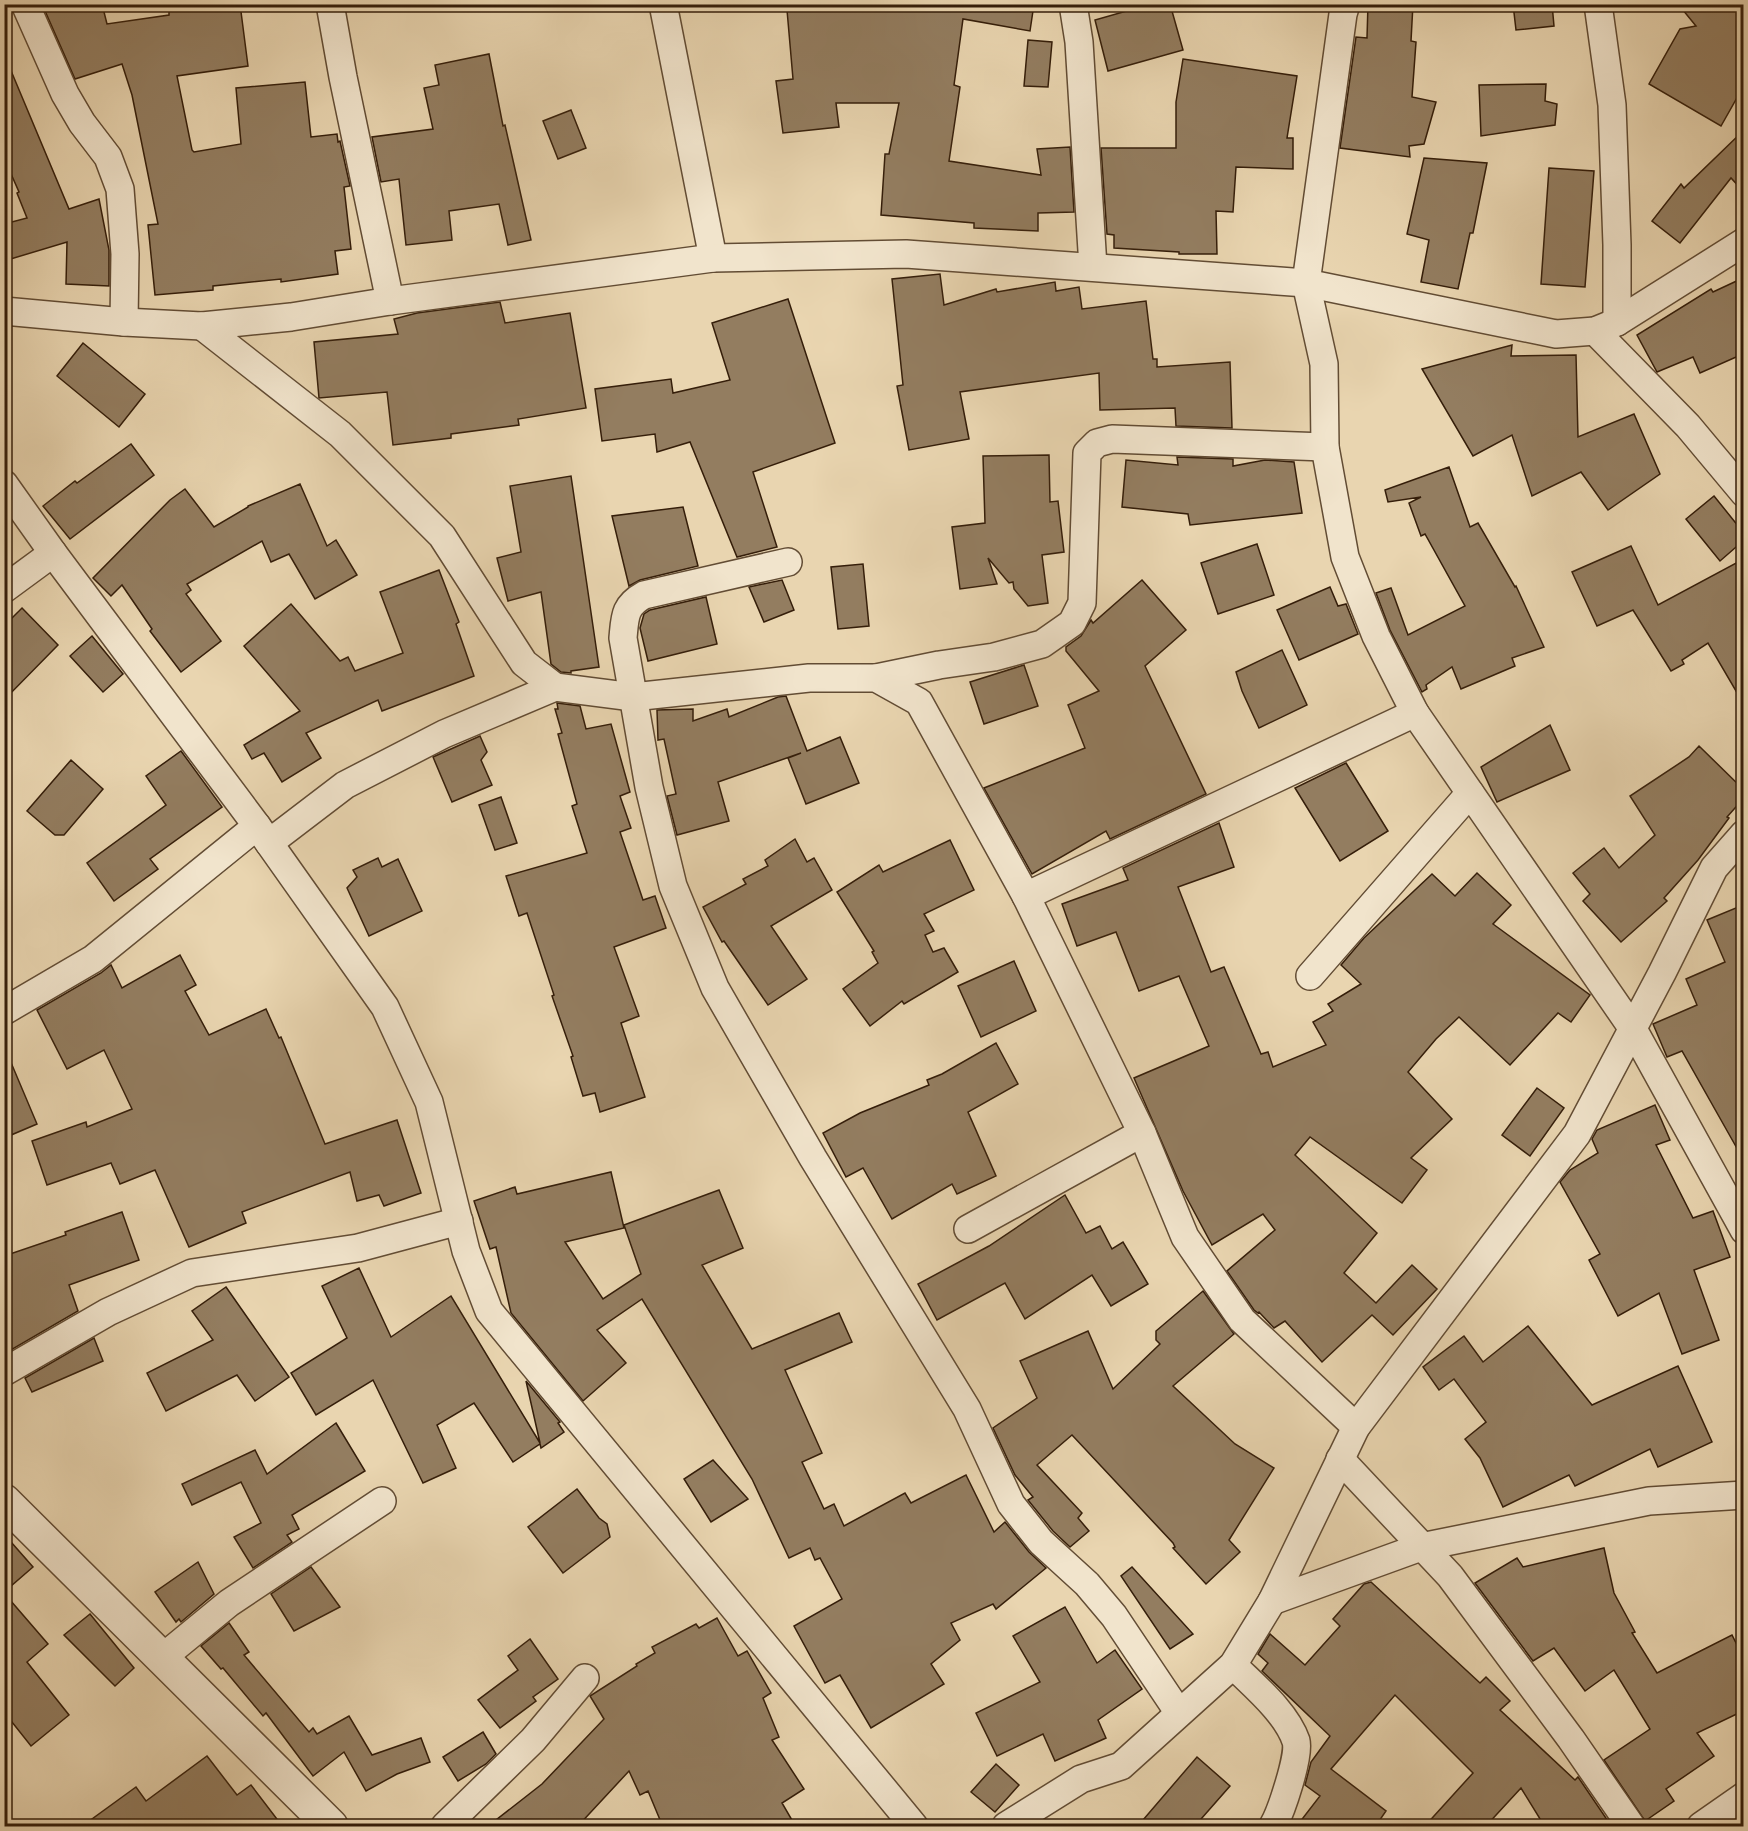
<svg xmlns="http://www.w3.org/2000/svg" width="1748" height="1831" viewBox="0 0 1748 1831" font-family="'EB Garamond',serif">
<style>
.building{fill:#937d60;stroke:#351e0a;stroke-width:1.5}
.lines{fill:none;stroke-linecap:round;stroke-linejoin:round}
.minor-casing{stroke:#624c34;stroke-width:30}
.tertiary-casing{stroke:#624c34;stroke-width:36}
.minor{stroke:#f1e4cc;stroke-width:27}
.tertiary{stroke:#f1e4cc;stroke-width:33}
</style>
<rect width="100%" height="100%" fill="#e9d5b0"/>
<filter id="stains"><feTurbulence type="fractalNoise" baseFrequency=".00333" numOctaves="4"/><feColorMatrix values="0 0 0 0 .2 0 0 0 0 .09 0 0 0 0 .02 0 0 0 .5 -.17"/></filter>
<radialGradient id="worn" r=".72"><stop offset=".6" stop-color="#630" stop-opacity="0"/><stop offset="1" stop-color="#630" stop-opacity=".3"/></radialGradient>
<!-- building -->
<g class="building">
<polygon points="42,4 102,4 107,24 169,15 169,4 240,4 248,66 177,76 192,150 194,152 241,144 236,88 305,82 311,137 337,134 338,142 340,141 350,186 344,187 351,249 335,251 338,274 281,282 281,279 213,286 213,290 155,295 148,225 158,224 132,95 122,64 75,79"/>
<polygon points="828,4 1034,4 1030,31 963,19 954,85 960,87 949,161 1041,175 1037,149 1070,147 1074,212 1038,213 1038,231 974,228 974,223 881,215 885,154 889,154 899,103 836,103 839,127 783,133 776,81 793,79 787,10 827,6"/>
<polygon points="1151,4 1170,4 1183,50 1108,71 1095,20"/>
<polygon points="1368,4 1413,4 1411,41 1416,42 1412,97 1436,102 1424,144 1409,146 1410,157 1340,148 1356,37 1367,38"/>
<polygon points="1513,4 1552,4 1554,26 1516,30"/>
<polygon points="1678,4 1743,4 1743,87 1721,126 1649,84 1680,29 1696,26"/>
<polygon points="1028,40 1052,42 1048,87 1024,86"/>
<polygon points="4,54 69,209 99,199 109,250 109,286 66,284 67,242 4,261 4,224 27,218 17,193 19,192 4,158"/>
<polygon points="489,54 503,126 505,125 531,240 508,245 499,204 449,211 452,240 406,245 399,179 381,182 372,137 433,129 424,88 439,85 435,65"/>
<polygon points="1183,59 1297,76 1287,138 1293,138 1293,169 1236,167 1233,212 1216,211 1217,254 1179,254 1179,252 1114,248 1114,235 1107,234 1101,148 1176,148 1176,102"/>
<polygon points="1546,84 1545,101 1557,104 1555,125 1481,136 1479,85"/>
<polygon points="571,110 586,148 558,159 543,121"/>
<polygon points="1743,131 1743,191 1731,178 1680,243 1652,221 1681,184 1684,188"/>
<polygon points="1424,158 1487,163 1473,233 1470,233 1458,289 1421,282 1429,240 1407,234"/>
<polygon points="1549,168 1594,171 1585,287 1541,284"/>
<polygon points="940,274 944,305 996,289 997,292 1055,282 1056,291 1079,287 1082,309 1146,301 1153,359 1157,359 1157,367 1230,362 1232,428 1176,426 1175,408 1100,410 1099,373 960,392 969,439 909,450 897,386 903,385 892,279"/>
<polygon points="1743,278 1743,354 1700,373 1693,357 1657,372 1637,335 1711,289 1713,292"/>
<polygon points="788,299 835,443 753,472 777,547 737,557 690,442 657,452 655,434 602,441 595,389 671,379 673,393 730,380 712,323"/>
<polygon points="500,302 505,323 570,313 586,408 518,419 519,425 451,434 451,438 393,445 387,392 319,398 314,342 398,334 394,319 417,313"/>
<polygon points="83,343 145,394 119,427 57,376"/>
<polygon points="1512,345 1511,356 1576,355 1578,437 1634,414 1660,474 1608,510 1581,472 1532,496 1512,435 1473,456 1422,369"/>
<polygon points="131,444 154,475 70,539 43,506 75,481 77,483"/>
<polygon points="1049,455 1050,502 1058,501 1064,552 1042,555 1048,603 1028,606 1014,589 1013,582 1009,583 988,558 997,584 960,589 952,527 985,523 983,456"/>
<polygon points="1177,457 1233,459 1233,466 1265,460 1294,462 1302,513 1190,525 1188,514 1122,507 1126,460 1178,465"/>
<polygon points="1449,467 1470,527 1478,523 1515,587 1516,586 1544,647 1512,658 1515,666 1461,689 1452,667 1426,685 1427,689 1422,692 1390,630 1376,593 1391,588 1408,635 1465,606 1425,534 1421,536 1409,503 1421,497 1388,502 1385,490"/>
<polygon points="571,476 599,667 571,671 571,673 561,672 551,664 541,592 508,601 497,558 521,552 510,486"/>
<polygon points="300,484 327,546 336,540 357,575 315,599 289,554 271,562 262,541 187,584 191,590 186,594 221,641 181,672 150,631 152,629 122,585 111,596 93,578 170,500 185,489 214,527 248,507 248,506"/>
<polygon points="1714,496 1743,532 1743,541 1720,561 1686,519"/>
<polygon points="683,507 698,566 640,580 629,586 612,516"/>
<polygon points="1257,544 1274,595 1218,614 1201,563"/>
<polygon points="1631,546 1658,605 1738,562 1743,576 1743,703 1708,643 1682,660 1684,664 1671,671 1633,610 1597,626 1572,572"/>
<polygon points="863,564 869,626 838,629 831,567"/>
<polygon points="439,570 459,622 456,624 474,676 382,711 378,700 306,733 321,758 282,782 264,753 252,759 244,745 300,711 244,646 291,604 340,661 348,657 355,671 403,653 380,592"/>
<polygon points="782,580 794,610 764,622 749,587"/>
<polygon points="1142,580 1186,630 1145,666 1206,794 1110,839 1106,831 1032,874 984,788 1085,748 1068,705 1099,691 1066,651 1066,647 1081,636 1091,620 1093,623"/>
<polygon points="1330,587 1338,606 1346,604 1358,634 1299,660 1277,610"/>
<polygon points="706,597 717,644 648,661 640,628 644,614 650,610"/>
<polygon points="22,608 58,645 4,700 4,626"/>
<polygon points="92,636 123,674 103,692 70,656"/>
<polygon points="1282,650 1307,705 1259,728 1242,691 1236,672"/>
<polygon points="1024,665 1038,706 984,724 970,682"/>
<polygon points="786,696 807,751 840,737 859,783 806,804 788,758 801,753 718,782 729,821 677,835 667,796 676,794 664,739 658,740 657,710 693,709 693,721 727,709 729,717 778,697"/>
<polygon points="557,703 580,706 586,729 611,724 630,792 620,796 631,828 620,832 643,900 655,896 666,928 614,947 639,1016 621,1023 645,1097 600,1112 595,1093 583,1096 571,1057 573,1056 552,996 554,995 527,913 519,916 506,876 587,853 572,806 577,804 558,734 562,733 555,709 558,709"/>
<polygon points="1550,725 1570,770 1497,802 1481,767"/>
<polygon points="480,736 487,752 481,760 492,785 452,802 433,757"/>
<polygon points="1699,746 1743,789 1743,799 1727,817 1729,818 1698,860 1664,898 1667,901 1621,942 1583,901 1590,894 1573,873 1604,848 1619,868 1655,835 1630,796 1689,757"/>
<polygon points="181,751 222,807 150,859 158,869 114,901 87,863 166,805 146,776"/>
<polygon points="71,760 103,789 64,835 55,835 27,811"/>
<polygon points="1346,763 1388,831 1340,861 1295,788"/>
<polygon points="501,797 517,843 495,850 479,805"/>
<polygon points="1219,823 1234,867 1178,887 1211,972 1224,967 1261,1054 1268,1052 1273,1067 1326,1045 1313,1022 1333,1011 1328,1004 1361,984 1341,965 1364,938 1432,874 1455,896 1477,873 1511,905 1493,924 1590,995 1571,1022 1558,1013 1510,1065 1459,1017 1436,1039 1408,1072 1452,1119 1411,1158 1427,1170 1402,1203 1310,1137 1295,1155 1377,1233 1344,1273 1376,1303 1412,1265 1437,1289 1393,1335 1372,1315 1322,1362 1285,1321 1274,1328 1259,1312 1258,1313 1254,1310 1227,1271 1275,1230 1263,1214 1212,1245 1183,1191 1134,1078 1209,1046 1179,976 1139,991 1116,932 1077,946 1062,904 1128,880 1123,868"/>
<polygon points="795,839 807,862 814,858 832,890 771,926 807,979 768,1005 724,941 722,942 703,907 746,884 743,879 768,866 765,860"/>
<polygon points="950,840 974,890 924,914 934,931 925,935 933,952 944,948 958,972 904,1004 902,1001 870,1026 843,989 878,963 872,952 874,951 837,892 879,865 883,872"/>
<polygon points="378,858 382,867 398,859 422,911 369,936 347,888 357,877 353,870"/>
<polygon points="1743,905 1743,1159 1682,1051 1667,1057 1653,1024 1697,1005 1686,979 1725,962 1707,920"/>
<polygon points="180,955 196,985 185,991 209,1035 266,1009 279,1038 281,1037 325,1144 397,1120 421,1193 384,1206 379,1195 357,1201 350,1172 242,1212 246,1223 189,1247 155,1170 120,1184 111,1163 47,1185 32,1141 86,1122 87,1127 132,1109 104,1050 67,1069 37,1010 101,973 111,965 122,988"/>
<polygon points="1014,961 1036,1011 981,1037 958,986"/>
<polygon points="996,1043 1018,1084 968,1112 996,1176 957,1194 952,1184 892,1219 863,1168 846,1177 823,1133 860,1113 929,1085 927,1080 942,1074"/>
<polygon points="4,1046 37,1124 4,1138"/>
<polygon points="1537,1088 1564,1108 1530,1156 1502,1135"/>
<polygon points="1655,1105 1670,1140 1656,1145 1693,1218 1713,1211 1730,1257 1694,1270 1719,1340 1682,1354 1659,1293 1618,1316 1589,1260 1600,1254 1560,1182 1570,1170 1598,1153 1592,1139 1597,1130"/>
<polygon points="611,1172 624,1228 565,1242 603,1299 641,1274 624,1225 719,1190 743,1248 702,1265 752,1349 839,1313 852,1342 785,1370 822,1453 802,1462 824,1509 834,1504 844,1526 905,1493 911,1503 966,1475 994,1532 1005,1522 1029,1552 1046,1568 996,1609 993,1604 951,1623 960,1640 931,1664 944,1684 871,1728 840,1675 825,1683 794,1626 842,1599 820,1558 815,1560 810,1548 789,1558 752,1479 642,1299 597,1330 626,1363 583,1401 511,1313 496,1247 490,1249 474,1201 515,1187 517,1194"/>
<polygon points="1065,1195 1086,1233 1100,1226 1112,1249 1123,1242 1148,1284 1111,1306 1092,1275 1025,1319 1005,1283 937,1320 918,1284 989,1246"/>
<polygon points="122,1212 139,1260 69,1285 78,1311 4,1354 4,1256 66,1235 65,1232"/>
<polygon points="359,1268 391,1337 451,1296 540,1443 526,1381 560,1422 558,1423 564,1432 541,1448 540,1444 513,1462 474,1403 437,1425 456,1468 423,1483 373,1380 316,1415 291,1373 347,1338 322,1286"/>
<polygon points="226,1287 289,1377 255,1401 237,1375 166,1411 147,1373 213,1340 192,1311"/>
<polygon points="1203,1291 1234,1334 1173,1386 1235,1444 1274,1468 1229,1540 1240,1552 1206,1584 1173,1548 1175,1547 1173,1543 1072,1435 1037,1465 1082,1513 1078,1518 1089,1531 1070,1547 1053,1531 1028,1500 1033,1497 1015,1475 993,1428 1037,1398 1020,1361 1088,1331 1113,1389 1160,1344 1156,1340 1156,1331"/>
<polygon points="1528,1326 1592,1405 1678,1366 1712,1442 1658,1467 1650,1449 1575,1486 1569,1475 1503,1507 1480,1458 1465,1439 1486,1422 1454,1379 1439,1390 1423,1367 1464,1336 1483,1362"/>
<polygon points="94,1338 103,1361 32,1392 25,1378"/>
<polygon points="336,1423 365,1471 292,1515 299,1529 287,1535 292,1542 253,1568 234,1537 261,1523 241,1482 192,1505 182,1484 255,1450 267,1474"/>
<polygon points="713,1460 748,1499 711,1522 684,1479"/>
<polygon points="577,1489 599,1518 607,1524 610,1537 563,1573 528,1527"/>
<polygon points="4,1534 33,1567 4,1592"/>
<polygon points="1604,1548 1614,1593 1635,1632 1632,1633 1657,1673 1732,1635 1743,1657 1743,1711 1697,1733 1714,1756 1666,1789 1674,1801 1645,1821 1604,1760 1650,1729 1614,1670 1585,1691 1554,1648 1533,1661 1475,1583 1517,1558 1523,1567"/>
<polygon points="198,1562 214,1594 181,1622 179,1619 176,1622 155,1592"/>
<polygon points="311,1567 340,1607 294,1631 271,1594"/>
<polygon points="1132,1567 1193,1634 1170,1649 1121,1576"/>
<polygon points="1371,1582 1480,1683 1486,1677 1510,1701 1500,1710 1575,1780 1578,1777 1612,1827 1545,1827 1521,1788 1485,1827 1424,1827 1473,1773 1395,1695 1331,1769 1386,1811 1375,1827 1296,1827 1320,1796 1305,1785 1311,1762 1330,1736 1262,1671 1268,1663 1258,1654 1270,1634 1305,1665 1340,1626 1333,1619 1364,1584"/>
<polygon points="4,1593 48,1644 27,1662 69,1715 31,1746 4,1712"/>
<polygon points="1065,1607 1097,1663 1115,1650 1142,1689 1098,1720 1106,1738 1055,1761 1043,1734 997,1756 976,1713 1040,1682 1013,1636"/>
<polygon points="90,1614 134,1668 115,1686 64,1635"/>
<polygon points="717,1618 738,1656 747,1651 771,1693 763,1698 779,1737 772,1740 804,1789 782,1803 796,1827 663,1827 648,1791 640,1795 629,1771 577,1827 487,1827 542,1784 604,1719 590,1696 637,1666 636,1664 655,1653 652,1647 696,1624 699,1628"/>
<polygon points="229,1623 249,1652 244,1655 309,1732 313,1728 317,1734 349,1716 372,1755 421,1738 430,1762 397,1774 366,1791 344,1752 313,1776 266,1713 263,1716 223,1668 221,1669 201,1646"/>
<polygon points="530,1639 558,1679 533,1697 536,1701 500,1728 478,1700 518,1670 508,1656"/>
<polygon points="483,1732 496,1754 486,1764 458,1781 443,1757"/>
<polygon points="207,1756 237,1795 251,1785 283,1827 81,1827 136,1787 146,1801"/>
<polygon points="1197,1757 1230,1786 1194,1827 1137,1827"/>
<polygon points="996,1764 1019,1785 995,1812 971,1792"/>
</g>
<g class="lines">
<defs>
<g id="minor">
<polyline points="25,4 65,94 82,123 108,157 120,189 125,254 124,322"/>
<polyline points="330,4 343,77 390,301"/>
<polyline points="663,4 713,258"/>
<polyline points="1073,4 1079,42 1093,267"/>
<polyline points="1346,4 1343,14 1306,283 1324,364 1325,447 1345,557 1376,636 1415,713 1633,1029 1744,1230"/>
<polyline points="1598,4 1612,105 1617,245 1617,322"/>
<polyline points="4,311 124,322 202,326 291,317 390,301 713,258 906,254 1306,283 1556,334 1595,331 1617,322 1744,242"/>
<polyline points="202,326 340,434 442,536 524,663 555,687 633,697 809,678 876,678 919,702 1026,896 1142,1133 1185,1237 1242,1320 1356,1427"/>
<polyline points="1595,331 1688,426 1744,493"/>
<polyline points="4,484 53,553 257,826 385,1007 429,1102 466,1251 489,1311 914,1826"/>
<path d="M 788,562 L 644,595 C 624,606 625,617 623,638 L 649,787 L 673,886 L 715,988 L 813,1158 L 967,1409 L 1011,1504 L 1041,1542 L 1087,1584 L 1114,1616 L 1179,1713"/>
<polyline points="4,589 53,553"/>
<polyline points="876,678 939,665 994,657 1042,644 1072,623 1082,603 1087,453 1097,443 1112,439 1325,447"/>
<polyline points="269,843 345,785 444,734 555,687"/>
<polyline points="1026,896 1415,713"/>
<polyline points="1310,976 1470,793"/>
<polyline points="4,1011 93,959 257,826"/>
<polyline points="968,1229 1142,1133"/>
<polyline points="4,1372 108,1312 192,1273 358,1248 459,1221"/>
<polyline points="1340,1459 1450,1576 1571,1739 1631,1826"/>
<polyline points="1272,1601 1421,1547 1649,1501 1744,1495"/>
<polyline points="162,1658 229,1603 382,1501"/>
<path d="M 1233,1665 C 1254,1686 1286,1712 1296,1741 C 1300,1756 1281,1812 1273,1826"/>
<polyline points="445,1826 533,1740 585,1678"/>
<polyline points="1006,1826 1081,1779 1121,1766 1233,1665 1272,1601 1356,1427 1577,1134 1662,973 1714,868 1744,834"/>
<polyline points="1701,1826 1744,1796"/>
</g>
<polyline id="tertiary" points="4,1501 331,1826"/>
</defs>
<!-- minor casing -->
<use href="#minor" class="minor-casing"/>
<!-- tertiary casing -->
<use href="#tertiary" class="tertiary-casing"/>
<!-- minor -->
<use href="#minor" class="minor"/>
<!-- tertiary -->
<use href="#tertiary" class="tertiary"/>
</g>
<!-- margin -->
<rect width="1748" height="1831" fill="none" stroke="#e9d5b0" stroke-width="24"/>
<rect x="6" y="6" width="1736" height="1819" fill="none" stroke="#351e0a" stroke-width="3"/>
<rect x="12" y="12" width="1724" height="1807" fill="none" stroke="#351e0a" stroke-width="1.5"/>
<rect width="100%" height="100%" filter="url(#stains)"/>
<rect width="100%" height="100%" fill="url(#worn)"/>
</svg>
